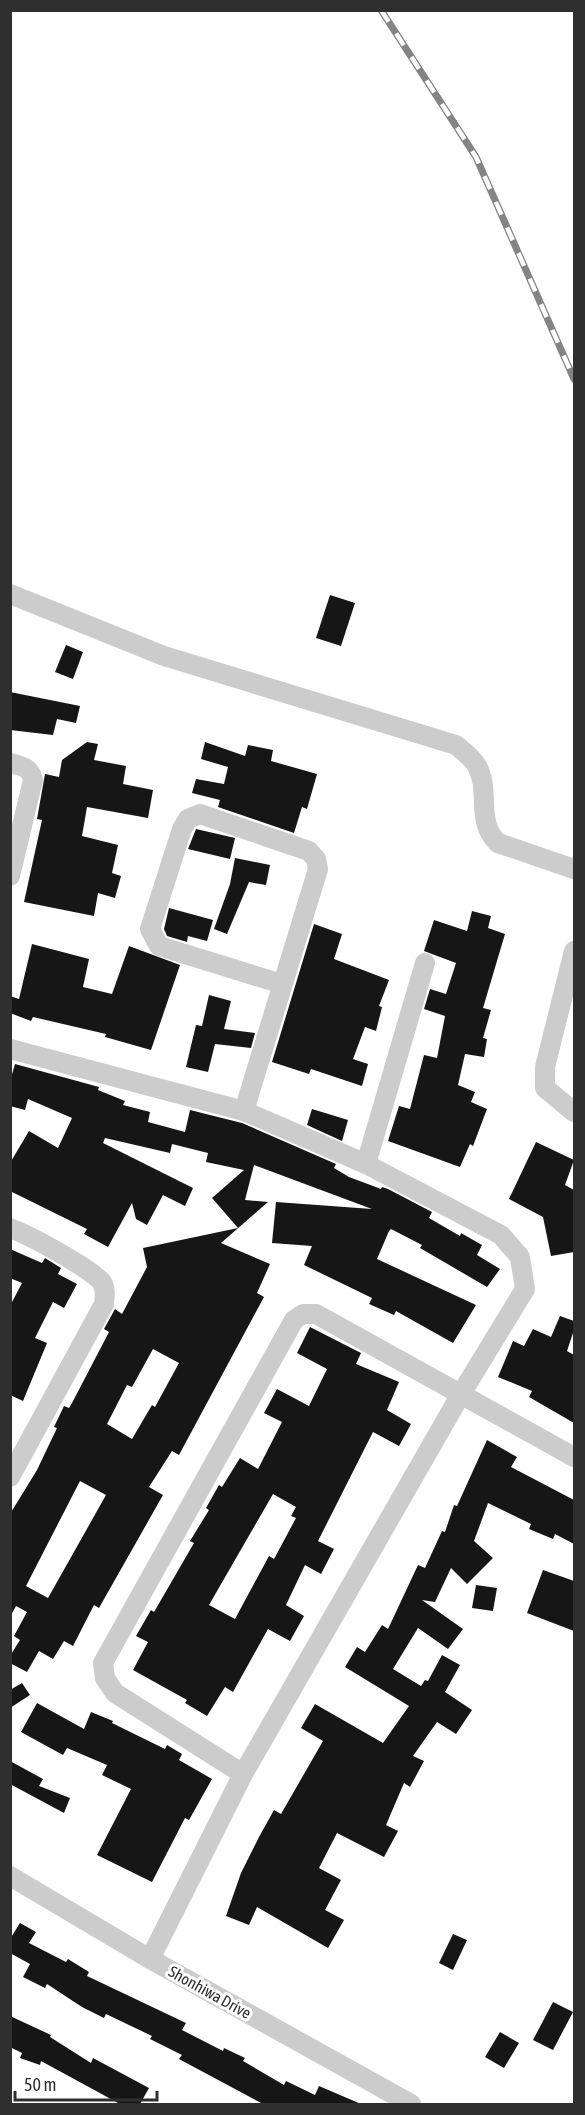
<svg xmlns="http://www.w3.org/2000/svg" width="585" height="2115" viewBox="0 0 585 2115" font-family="'Asap Condensed',sans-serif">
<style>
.building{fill:#161616;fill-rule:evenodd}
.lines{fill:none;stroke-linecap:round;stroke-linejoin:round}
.minor{stroke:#ccc;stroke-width:20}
.rail-casing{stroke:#848484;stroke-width:7}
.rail{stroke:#fff;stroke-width:4.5;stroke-dasharray:14;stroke-linecap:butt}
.labels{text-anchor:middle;stroke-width:6;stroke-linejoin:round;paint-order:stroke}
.street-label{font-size:16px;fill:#2f2f2f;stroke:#fff}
</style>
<rect width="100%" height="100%" fill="#fff"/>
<!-- building -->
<g class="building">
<polygon points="330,595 355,603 341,646 316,638"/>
<polygon points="66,645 83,652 73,679 55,672"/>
<polygon points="10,692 80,706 76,723 57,719 53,735 10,730"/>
<polygon points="87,742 98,744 94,760 126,766 123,784 153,790 148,818 87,807 82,836 118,845 112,873 121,876 115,898 98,893 94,916 24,902 42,820 37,819 45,774 59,777 62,760"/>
<polygon points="205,742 245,756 248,745 273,750 271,761 317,774 307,809 302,807 294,833 218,807 220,800 192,793 196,779 224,784 228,767 201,759"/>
<polygon points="196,829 235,838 230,859 188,849"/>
<polygon points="235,858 270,865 266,885 249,882 227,934 214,929 230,884"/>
<polygon points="169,908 213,920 207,941 188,936 187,942 167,936 164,929"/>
<polygon points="472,911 491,916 488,928 505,934 483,1008 491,1010 483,1038 487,1039 484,1057 465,1054 458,1085 475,1092 471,1102 487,1109 473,1146 470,1144 460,1167 388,1141 399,1106 410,1109 424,1055 437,1058 445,1016 424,1009 430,989 446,994 456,963 424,951 434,920 467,931"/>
<polygon points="314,924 342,934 334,959 389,980 379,1006 382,1007 376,1031 365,1027 353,1059 368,1064 362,1086 311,1069 309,1074 272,1062"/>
<polygon points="32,944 89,959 83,987 112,994 129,946 180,965 151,1050 105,1037 106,1034 33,1017 31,1021 10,1013 10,996 19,999"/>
<polygon points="209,995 231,1001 224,1029 255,1033 251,1048 215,1044 208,1072 186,1067 196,1025 202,1026"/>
<path d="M 15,1064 L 99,1087 L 98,1090 L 125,1101 L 123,1105 L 150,1112 L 148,1122 L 185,1132 L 190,1110 L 242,1123 L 336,1164 L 334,1168 L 349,1177 L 381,1189 L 382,1187 L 388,1189 L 432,1212 L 429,1218 L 460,1236 L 461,1233 L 482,1245 L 477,1255 L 500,1269 L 487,1287 L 420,1248 L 422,1245 L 391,1229 L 389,1231 L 377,1259 L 476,1305 L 453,1343 L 396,1311 L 394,1315 L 369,1304 L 372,1298 L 304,1265 L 312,1246 L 272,1243 L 276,1202 L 372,1209 L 254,1165 L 245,1200 L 268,1202 L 221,1243 L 270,1264 L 257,1293 L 264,1297 L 179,1455 L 172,1451 L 149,1487 L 163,1495 L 99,1608 L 94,1605 L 73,1646 L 64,1641 L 53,1659 L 39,1651 L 27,1672 L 10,1663 L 10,1656 L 20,1640 L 14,1636 L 27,1612 L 16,1606 L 10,1617 L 10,1514 L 37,1470 L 57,1428 L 54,1427 L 64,1406 L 69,1408 L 72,1403 L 109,1332 L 104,1329 L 115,1309 L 122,1314 L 147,1267 L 143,1248 L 238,1228 L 212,1198 L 244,1170 L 206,1162 L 208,1153 L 172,1144 L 170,1153 L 105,1138 L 103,1143 L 193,1188 L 185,1206 L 163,1195 L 147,1225 L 136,1219 L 132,1203 L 108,1247 L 84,1234 L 87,1229 L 10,1191 L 10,1163 L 29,1131 L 58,1148 L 72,1118 L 28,1099 L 25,1110 L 10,1106 L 10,1081 ZM 153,1349 L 179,1363 L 155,1407 L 152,1405 L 132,1439 L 107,1424 L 127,1385 L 132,1387 ZM 80,1481 L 106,1495 L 48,1598 L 26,1586 Z"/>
<polygon points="312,1109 348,1120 342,1141 307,1125"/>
<polygon points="536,1142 574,1160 565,1185 574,1190 574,1252 551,1256 543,1217 509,1199"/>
<polygon points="10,1249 42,1263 45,1258 61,1268 58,1274 77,1284 64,1308 53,1302 35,1338 47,1343 23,1401 10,1395 10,1306 22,1283 10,1278"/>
<polygon points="560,1316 574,1321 574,1330 567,1351 574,1355 574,1423 529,1397 532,1391 498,1377 513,1341 524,1346 533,1329 551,1337"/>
<path d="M 310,1327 L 361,1353 L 356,1364 L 399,1382 L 387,1410 L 411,1424 L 399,1446 L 373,1432 L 318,1541 L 334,1549 L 321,1574 L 305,1565 L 286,1605 L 304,1616 L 290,1641 L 268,1629 L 233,1692 L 225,1687 L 207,1716 L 185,1703 L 187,1700 L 133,1670 L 148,1642 L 136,1636 L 151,1610 L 154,1612 L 194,1543 L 190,1541 L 209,1510 L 206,1508 L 219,1485 L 222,1487 L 240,1458 L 258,1469 L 282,1422 L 264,1413 L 277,1389 L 309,1406 L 327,1369 L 297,1353 ZM 273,1494 L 296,1507 L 291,1516 L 296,1518 L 274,1559 L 269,1556 L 235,1619 L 209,1605 Z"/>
<polygon points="487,1440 517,1457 511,1467 574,1500 574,1544 555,1534 553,1539 529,1529 531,1524 488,1503 474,1541 493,1558 467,1584 451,1568 435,1602 422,1600 463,1629 448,1649 418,1628 393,1669 421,1686 425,1680 428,1681 442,1655 460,1665 445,1692 472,1710 456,1734 437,1722 413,1756 424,1761 410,1787 404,1783 386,1825 398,1831 384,1857 337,1833 319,1868 341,1880 325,1910 344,1920 328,1948 257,1907 249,1925 226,1916 241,1873 259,1837 274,1810 281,1814 323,1741 301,1728 315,1704 383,1743 409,1706 345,1667 357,1647 365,1652 382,1625 388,1629 418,1565 425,1568 442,1531 445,1532 454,1505 457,1506"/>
<polygon points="543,1570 574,1581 574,1631 527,1613"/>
<polygon points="476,1585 497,1588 493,1611 472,1608"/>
<polygon points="22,1683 30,1695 10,1708 10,1690"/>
<polygon points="37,1703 84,1729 91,1712 113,1721 112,1723 165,1749 167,1745 182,1754 179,1760 212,1779 189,1820 185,1818 152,1882 97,1855 131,1789 102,1775 107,1765 67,1748 63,1755 21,1732"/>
<polygon points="10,1761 43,1779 39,1786 70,1798 64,1813 10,1784"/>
<polygon points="20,1923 36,1932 29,1943 66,1962 68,1959 89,1972 87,1976 186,2023 182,2030 223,2051 224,2048 245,2058 243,2061 284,2085 286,2081 315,2095 319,2086 361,2104 263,2104 179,2059 182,2055 150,2039 152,2036 106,2014 104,2018 82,2007 47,1984 45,1988 23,1977 30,1964 10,1953 10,1939"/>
<polygon points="453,1934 467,1940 453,1970 439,1963"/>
<polygon points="553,2002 573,2012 553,2050 533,2040"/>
<polygon points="10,2016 51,2035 50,2037 91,2063 93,2058 149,2088 140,2104 120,2104 41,2061 40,2065 20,2058 22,2053 10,2047"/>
<polygon points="500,2032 519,2043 504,2068 485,2057"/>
</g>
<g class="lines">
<!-- minor -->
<g class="minor">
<path d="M 10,594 L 164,656 L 456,745 C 463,751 473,758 477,766 C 491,791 475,822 498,843 L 574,869"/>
<path d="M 10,763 C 22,766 30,767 33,780 L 10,876"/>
<polyline points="574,951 545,1067 545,1088 574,1112"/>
<polyline points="10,1049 244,1111 366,1164 501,1235 520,1257 525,1289 461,1394 243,1774 150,1959"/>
<polyline points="244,1111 318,869 316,859 309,851 200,814 188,819 182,829 150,929 159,946 282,984"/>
<polyline points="366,1164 425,963"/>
<path d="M 10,1228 C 31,1236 86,1266 101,1281 C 106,1287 105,1296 104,1304 L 10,1477"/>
<polyline points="243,1774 115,1693 105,1678 103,1663 294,1320 303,1314 316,1314 574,1457"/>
<polyline points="10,1876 150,1959 411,2104"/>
</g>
<defs>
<polyline id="rail" points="381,10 476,157 574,379"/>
</defs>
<!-- rail casing -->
<use href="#rail" class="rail-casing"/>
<!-- rail -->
<use href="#rail" class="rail"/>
</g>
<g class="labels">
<!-- street labels -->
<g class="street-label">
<text transform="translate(210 1992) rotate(29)" y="6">Shonhiwa Drive</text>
</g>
</g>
<!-- border -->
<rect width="585" height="2115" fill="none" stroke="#2f2f2f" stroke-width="24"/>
<!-- scale -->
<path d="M15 2091v9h142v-9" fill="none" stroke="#2f2f2f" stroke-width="3"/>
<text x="24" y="2091" font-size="18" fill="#2f2f2f" stroke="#ffffff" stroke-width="4.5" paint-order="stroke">50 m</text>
</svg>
